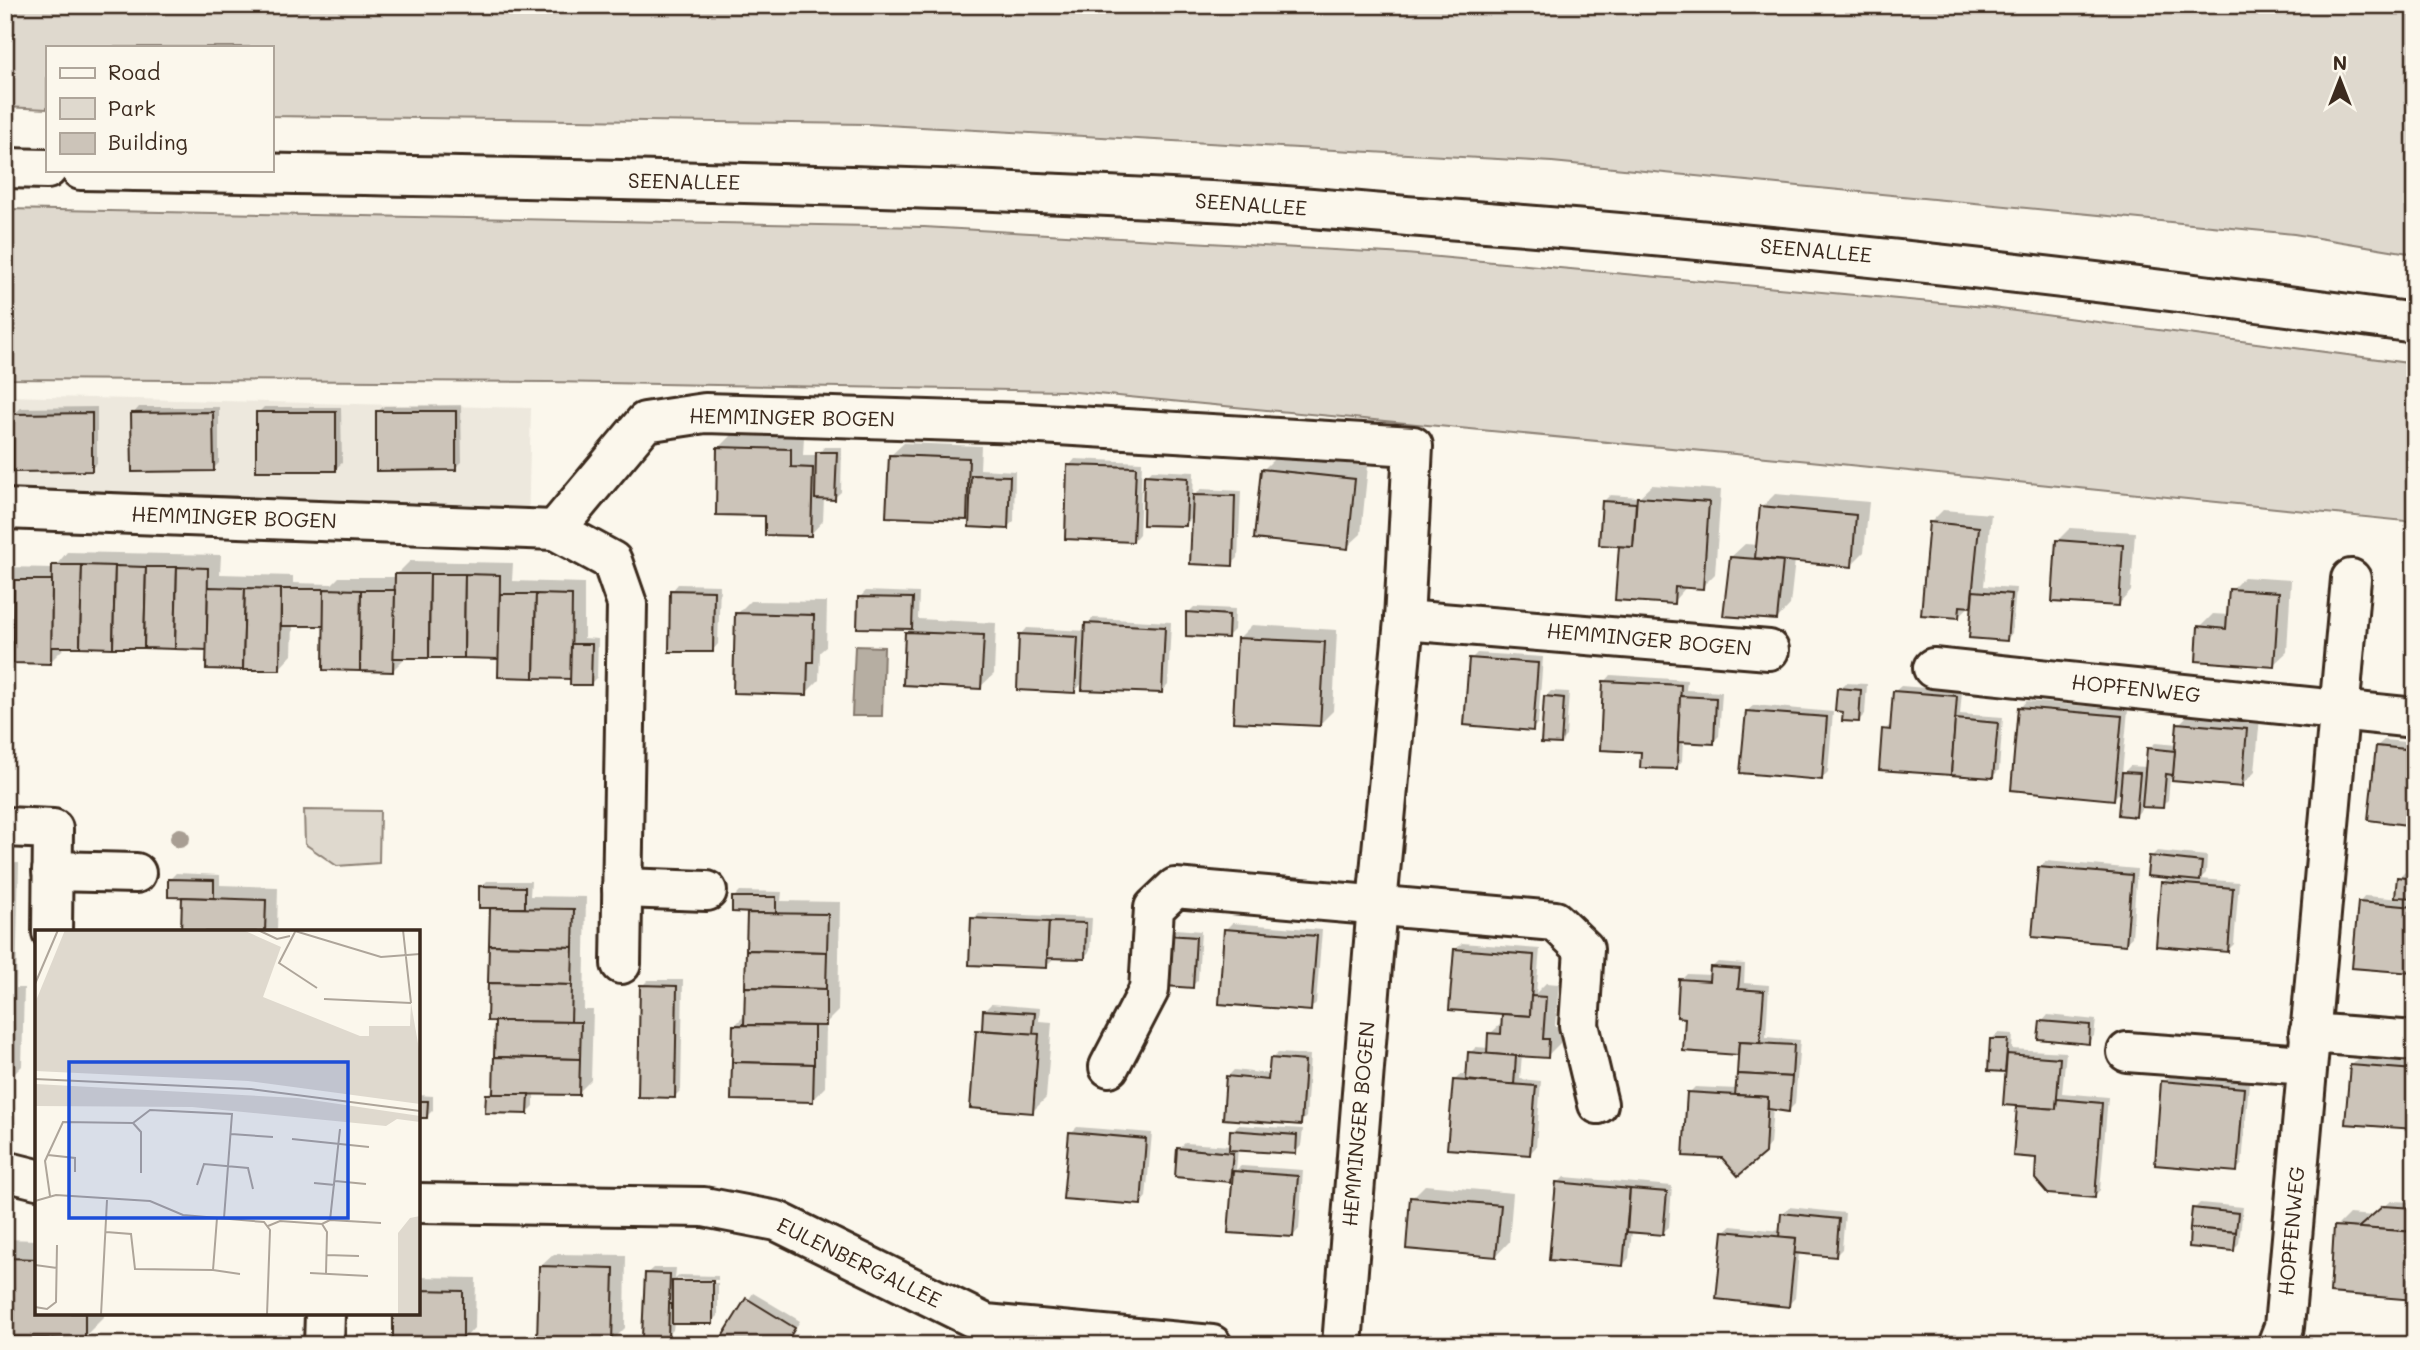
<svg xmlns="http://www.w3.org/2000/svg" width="2420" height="1350" viewBox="0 0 2420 1350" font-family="Mali,sans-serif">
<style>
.built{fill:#ede8dd}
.green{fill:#dfd9ce;stroke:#8d8276;stroke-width:2}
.water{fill:#b6aea2;stroke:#85796d;stroke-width:2}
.shadow{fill:#0003}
.building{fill:#ccc4b9;stroke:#3b2a1e;stroke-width:2}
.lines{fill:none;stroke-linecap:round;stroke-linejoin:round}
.minor-casing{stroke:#3b2a1e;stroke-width:44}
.major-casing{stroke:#3b2a1e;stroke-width:44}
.minor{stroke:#fbf7ec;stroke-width:38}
.major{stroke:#fbf7ec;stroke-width:38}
.tree{fill:#a89e93}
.labels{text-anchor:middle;stroke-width:5;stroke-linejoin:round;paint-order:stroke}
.street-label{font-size:21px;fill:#3b2a1e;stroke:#fbf7ec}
.inset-road{fill:none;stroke:#aea59a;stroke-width:2}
.view{fill:#1d4ed8;fill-opacity:0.15;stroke:#1d4ed8;stroke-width:3.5}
.inset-edge{fill:none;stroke:#3b2a1e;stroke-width:3.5}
</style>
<rect width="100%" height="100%" fill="#fbf7ec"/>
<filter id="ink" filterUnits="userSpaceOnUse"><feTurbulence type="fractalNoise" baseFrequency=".0143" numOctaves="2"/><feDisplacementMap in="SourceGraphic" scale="14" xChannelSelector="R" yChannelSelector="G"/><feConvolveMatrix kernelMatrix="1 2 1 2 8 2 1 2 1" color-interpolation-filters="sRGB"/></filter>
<g filter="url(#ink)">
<!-- built -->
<polygon class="built" points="5,396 531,408 528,528 5,509"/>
<!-- green -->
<g class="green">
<polygon points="5,5 2415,5 2415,254 2294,234 1552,162 867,124 271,116 271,47 47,47 47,109 5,107"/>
<polygon points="5,209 924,227 1406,254 1985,307 2415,364 2415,522 1810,461 1065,391 549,382 5,379"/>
<polygon points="304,810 380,811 379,863 337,866 305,844"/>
</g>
<!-- water -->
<polygon class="water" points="855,646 884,647 882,716 852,716"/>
<!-- shadow -->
<g class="shadow">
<polygon points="461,405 462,462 455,468 377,412 384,406"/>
<polygon points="97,407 97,463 91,469 14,414 21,408"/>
<polygon points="139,407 219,407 219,463 213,469 133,414"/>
<polygon points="264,407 341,407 342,463 335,469 258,413"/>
<polygon points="732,435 804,437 803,455 818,455 824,447 842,447 841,492 834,498 824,498 823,521 810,535 767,515 719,448"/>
<polygon points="904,443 981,446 980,469 1015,471 1014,521 1007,527 972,512 966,518 890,456"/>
<polygon points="1276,457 1368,466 1361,534 1347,547 1263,470"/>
<polygon points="1075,459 1142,462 1139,534 1133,541 1069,466"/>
<polygon points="1152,470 1194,472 1193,497 1201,489 1241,491 1238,558 1232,564 1193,517 1186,524 1146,476"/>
<polygon points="1652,485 1721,490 1715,574 1702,587 1687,586 1673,602 1620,547 1604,501 1610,495 1639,497"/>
<polygon points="1775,494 1869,502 1864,552 1851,565 1795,560 1790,605 1777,619 1731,557 1745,544 1758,545 1762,507"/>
<polygon points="1943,510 1991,514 1984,586 2016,588 2012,633 2006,640 1974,602 1959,616 1930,523"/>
<polygon points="2070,528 2135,532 2131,591 2118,605 2057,541"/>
<polygon points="67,552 221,555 220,574 293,576 293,583 332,584 339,577 397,577 397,574 410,561 513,563 512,581 584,583 584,638 598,639 597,677 591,683 501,657 407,656 393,670 326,622 293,624 292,655 279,669 209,648 63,645 63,649 50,662 5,661 5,567 54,568"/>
<polygon points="2244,577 2291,580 2287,652 2273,665 2200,627 2213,614 2229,615 2231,590"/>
<polygon points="678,584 720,585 718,644 712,651 672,591"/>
<polygon points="866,591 919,593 918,619 996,623 994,674 980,687 907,632 912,628 860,597"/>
<polygon points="750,601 827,602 826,647 820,652 819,680 806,693 737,614"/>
<polygon points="1194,607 1235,609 1234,630 1227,637 1188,613"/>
<polygon points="1093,618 1171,622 1168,685 1162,692 1084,681 1075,691 1021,635 1027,628 1087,631 1087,624"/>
<polygon points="1252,625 1337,630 1333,711 1320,724 1239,638"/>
<polygon points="1477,653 1543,657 1538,723 1532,729 1471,659"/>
<polygon points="1611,675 1687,680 1686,690 1722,692 1719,736 1713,742 1683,740 1682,761 1676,768 1643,751 1605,682"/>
<polygon points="1845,683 1867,684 1865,714 1858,721 1845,710 1838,689"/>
<polygon points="1901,686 1962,691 1960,714 2003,717 1999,770 1993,776 1884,730 1892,724 1894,692"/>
<polygon points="1551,691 1569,692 1566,736 1560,742 1545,697"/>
<polygon points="2026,701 2128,710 2122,774 2130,766 2147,767 2149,749 2155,743 2177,745 2179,724 2192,711 2260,717 2255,772 2242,785 2170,779 2168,800 2162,806 2142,805 2142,809 2136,815 2122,790 2114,798 2020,708"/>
<polygon points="1754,705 1833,712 1828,772 1822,778 1747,711"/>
<polygon points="2384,740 2415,743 2415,824 2377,746"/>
<polygon points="2157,851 2207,856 2206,873 2200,879 2239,882 2234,944 2228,950 2163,882 2169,877 2151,857"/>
<polygon points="2046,861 2137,869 2132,937 2125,943 2039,868"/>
<polygon points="5,863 19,863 16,988 24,988 22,1066 9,1079 5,1079"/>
<polygon points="2405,872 2415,873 2415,896 2399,878"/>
<polygon points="176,873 220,875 220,885 278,887 277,932 183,932 184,896 170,879"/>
<polygon points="487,881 531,881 530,896 586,897 584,1010 593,1010 591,1080 578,1093 534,1093 534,1106 528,1112 488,1094 494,1088 497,1019 489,1019 492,906 481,887"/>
<polygon points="740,891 782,892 781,901 840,902 838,1011 826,1023 825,1087 812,1100 735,1025 746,1014 749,914 751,911 734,897"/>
<polygon points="2365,896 2415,900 2415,969 2412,971 2359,903"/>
<polygon points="979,913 1092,918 1090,951 1084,957 1053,956 1052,960 1046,966 973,919"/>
<polygon points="1232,923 1322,930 1316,1003 1310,1009 1226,929"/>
<polygon points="1176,929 1201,931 1198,980 1192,986 1170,935"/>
<polygon points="1462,943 1540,949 1536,993 1546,983 1559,984 1555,1027 1561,1027 1560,1043 1547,1056 1522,1054 1520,1079 1541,1081 1536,1147 1530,1153 1455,1080 1461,1074 1468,1075 1470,1053 1476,1047 1489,1048 1490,1034 1504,1021 1507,1012 1456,949"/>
<polygon points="1718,962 1745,964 1744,983 1769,985 1766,1037 1800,1040 1795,1104 1789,1110 1773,1108 1770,1144 1764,1151 1689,1093 1695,1087 1737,1089 1740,1053 1685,1050 1687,1016 1681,980 1687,974 1711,975 1711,968"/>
<polygon points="648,980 683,980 681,1090 675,1096 642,986"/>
<polygon points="991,1004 1040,1008 1039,1021 1052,1022 1046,1098 1033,1111 978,1031 984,1025 985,1010"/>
<polygon points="2048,1015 2096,1020 2094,1036 2088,1042 2042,1022"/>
<polygon points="1998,1033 2013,1034 2012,1049 2066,1052 2062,1093 2108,1097 2100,1190 2094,1196 2038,1157 2007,1070 1990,1070 1992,1039"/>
<polygon points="1278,1053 1310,1055 1306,1117 1300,1123 1227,1077 1234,1070 1270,1074 1272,1059"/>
<polygon points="2358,1059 2415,1063 2415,1128 2351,1066"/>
<polygon points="2169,1076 2249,1082 2242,1164 2236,1170 2163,1082"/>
<polygon points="418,1095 433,1096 433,1110 426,1117 418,1117"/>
<polygon points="1238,1125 1303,1129 1301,1146 1295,1152 1238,1148 1236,1170 1241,1166 1303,1170 1299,1229 1293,1236 1234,1175 1230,1180 1178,1149 1185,1143 1231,1146 1232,1131"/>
<polygon points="1077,1127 1152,1133 1146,1197 1140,1204 1071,1133"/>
<polygon points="1564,1177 1672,1186 1669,1227 1662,1233 1632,1231 1629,1258 1623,1265 1558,1183"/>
<polygon points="1425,1185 1513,1193 1509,1242 1496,1256 1412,1198"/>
<polygon points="2391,1201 2415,1202 2415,1298 2336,1227 2349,1214 2374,1216"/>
<polygon points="2200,1203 2243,1207 2239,1243 2233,1250 2194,1209"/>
<polygon points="1789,1207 1845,1213 1842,1249 1836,1255 1799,1252 1795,1298 1788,1305 1724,1232 1731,1226 1781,1231 1782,1214"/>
<polygon points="5,1239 37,1240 37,1313 104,1313 104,1317 84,1337 5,1335"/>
<polygon points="554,1254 626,1255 625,1328 612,1341 540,1267"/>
<polygon points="653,1268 676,1268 675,1279 680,1275 718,1276 718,1280 677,1279 677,1282 718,1283 718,1316 712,1322 674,1322 673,1330 667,1336 646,1274"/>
<polygon points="418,1277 476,1278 475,1327 462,1341 418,1313"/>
<polygon points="753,1293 800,1321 785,1345 719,1345"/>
</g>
<!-- building -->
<g class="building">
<polygon points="376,411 456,411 456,470 376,471"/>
<polygon points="213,412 214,471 132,472 131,413"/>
<rect x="256" y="412" width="80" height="59"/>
<polygon points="92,413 92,471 13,472 13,414"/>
<polygon points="717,447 791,449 791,467 813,468 811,536 765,535 765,516 716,515"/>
<polygon points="816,452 837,452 835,500 815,499"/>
<polygon points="889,455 969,458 967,520 886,517"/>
<polygon points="1067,465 1136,467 1133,542 1065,539"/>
<polygon points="1261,469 1355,479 1348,549 1254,539"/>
<polygon points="971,475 1010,476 1008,529 969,527"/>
<polygon points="1144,475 1188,478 1186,526 1143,525"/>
<polygon points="1193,495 1235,496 1233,566 1190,564"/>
<polygon points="1637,497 1709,502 1703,589 1675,587 1674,604 1615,600 1619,546 1633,547"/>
<polygon points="1602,501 1636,503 1633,547 1599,545"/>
<polygon points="1760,506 1856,515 1852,567 1755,558"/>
<polygon points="1929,522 1979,527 1971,607 1960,606 1959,618 1921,615"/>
<polygon points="2056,540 2123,545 2119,606 2052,602"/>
<polygon points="1730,557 1783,561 1777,620 1723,616"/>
<polygon points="52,565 82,565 80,647 51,647"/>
<polygon points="82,565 115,566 113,648 80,647"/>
<polygon points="115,566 146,567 144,648 113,648"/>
<polygon points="146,567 177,567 175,649 144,648"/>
<polygon points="177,567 208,568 207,650 175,649"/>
<polygon points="395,574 430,574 429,658 393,658"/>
<polygon points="430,574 465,574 464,658 429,658"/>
<polygon points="465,574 500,575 499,659 464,658"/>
<polygon points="5,580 14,580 13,663 5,663"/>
<polygon points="14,580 52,580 51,664 13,663"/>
<polygon points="208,587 245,588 243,670 206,669"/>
<polygon points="245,588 281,589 280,670 243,670"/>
<rect x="281" y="589" width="43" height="37"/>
<polygon points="324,589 361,590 360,671 323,670"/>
<polygon points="2229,589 2279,592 2274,667 2196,661 2198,626 2226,629"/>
<polygon points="361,590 395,590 393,672 360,671"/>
<polygon points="670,590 714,591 713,652 669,652"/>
<polygon points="1973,591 2011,594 2007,641 1969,638"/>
<polygon points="500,594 536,594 534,678 498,677"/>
<polygon points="536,594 572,595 571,679 534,678"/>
<polygon points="858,597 913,598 912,629 857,628"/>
<polygon points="1186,612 1229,615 1228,638 1186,636"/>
<polygon points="735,613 814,615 813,662 808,662 807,695 733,693"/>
<polygon points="1085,623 1165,627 1162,693 1082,690"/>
<polygon points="905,632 984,635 981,689 903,685"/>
<polygon points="1019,634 1078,637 1075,693 1017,690"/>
<polygon points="1237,638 1325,642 1320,726 1233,722"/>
<polygon points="571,644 592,644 591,685 570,685"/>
<polygon points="1469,658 1538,663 1533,731 1464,725"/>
<polygon points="1603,681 1681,685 1677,769 1640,768 1641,752 1600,750"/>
<polygon points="1837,688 1861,690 1859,722 1842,721 1843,712 1835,711"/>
<polygon points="1893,691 1957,696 1951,775 1879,770 1882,729 1890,730"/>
<polygon points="1544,696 1564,698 1561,744 1541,743"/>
<polygon points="1680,696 1716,698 1714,744 1678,742"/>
<polygon points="2018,707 2122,716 2114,800 2011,790"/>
<polygon points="1746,711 1827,717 1822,780 1740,773"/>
<polygon points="1955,719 1998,723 1993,778 1951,775"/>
<polygon points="2177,723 2247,729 2242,787 2172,781"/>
<polygon points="2376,746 2415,750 2415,826 2368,820"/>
<polygon points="2147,748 2175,751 2173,775 2166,774 2163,808 2142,807"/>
<polygon points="2122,772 2140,773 2136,817 2118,815"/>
<polygon points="2149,856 2202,862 2200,881 2147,876"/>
<polygon points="2038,867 2132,875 2126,945 2032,937"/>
<polygon points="2397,877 2415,879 2415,898 2395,897"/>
<polygon points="168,879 214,880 214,898 168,897"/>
<polygon points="2161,882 2233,888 2228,952 2156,946"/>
<polygon points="479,886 525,887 525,908 479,908"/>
<polygon points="182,897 266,900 265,932 181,932"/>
<polygon points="732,897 776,897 776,914 732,912"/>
<polygon points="2358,902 2415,907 2413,973 2352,968"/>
<polygon points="490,908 574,909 573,947 489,945"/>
<polygon points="747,913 828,914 827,952 746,950"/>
<polygon points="971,918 1049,922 1047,968 969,965"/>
<polygon points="1049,922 1086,923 1085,959 1047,958"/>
<polygon points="1224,929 1317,936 1311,1011 1219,1004"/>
<polygon points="1168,935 1196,937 1193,988 1165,986"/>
<polygon points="489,945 573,947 572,985 488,983"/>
<polygon points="1454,949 1534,955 1530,1016 1449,1010"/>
<polygon points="746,950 827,952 826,989 745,987"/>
<polygon points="1710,967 1740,969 1738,989 1764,991 1760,1043 1739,1042 1738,1055 1683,1051 1685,1018 1677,1017 1679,979 1709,981"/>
<polygon points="488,983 572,985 571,1022 487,1021"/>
<polygon points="640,985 677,986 675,1098 638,1097"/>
<polygon points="745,987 826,989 826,1026 744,1025"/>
<polygon points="1531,996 1546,997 1543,1039 1549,1039 1548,1058 1487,1054 1488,1033 1501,1034 1502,1014 1530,1016"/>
<polygon points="5,1000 12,1000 11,1041 5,1041"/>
<polygon points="983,1010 1035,1013 1033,1034 982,1030"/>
<polygon points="495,1021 581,1022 580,1059 494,1057"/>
<polygon points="2040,1021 2090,1025 2089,1044 2038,1039"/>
<polygon points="733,1025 814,1026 814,1064 732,1062"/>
<polygon points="976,1030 1039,1034 1033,1113 970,1108"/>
<polygon points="1990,1039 2008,1039 2005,1072 1988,1071"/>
<polygon points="5,1041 11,1041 10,1081 5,1081"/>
<polygon points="1739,1042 1794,1045 1792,1077 1737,1074"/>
<polygon points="1468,1052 1516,1056 1514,1085 1466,1080"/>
<polygon points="2007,1054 2060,1058 2056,1109 2003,1105"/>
<polygon points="494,1057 580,1059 579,1095 493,1094"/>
<polygon points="1270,1058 1305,1061 1301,1125 1223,1119 1226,1076 1268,1080"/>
<polygon points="732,1062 814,1064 813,1102 731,1100"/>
<polygon points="2350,1065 2415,1070 2415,1129 2345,1124"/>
<polygon points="1737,1074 1792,1077 1789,1112 1768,1109 1768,1097 1735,1095"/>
<polygon points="1453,1080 1536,1086 1530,1155 1447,1149"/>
<polygon points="2161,1081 2244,1088 2237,1172 2155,1165"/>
<polygon points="1687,1092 1768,1097 1765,1153 1738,1176 1722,1158 1683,1156"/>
<polygon points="486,1094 529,1094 528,1114 485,1113"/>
<polygon points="2057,1099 2102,1103 2095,1198 2048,1194 2035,1179 2036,1158 2013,1156 2017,1106 2056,1109"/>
<polygon points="418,1101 428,1101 427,1118 418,1118"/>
<polygon points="1230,1130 1297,1135 1296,1154 1229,1150"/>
<polygon points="1069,1132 1146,1139 1141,1205 1063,1199"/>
<polygon points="1177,1148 1233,1153 1230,1182 1175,1177"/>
<polygon points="1233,1171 1298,1176 1293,1237 1228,1233"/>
<polygon points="1556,1182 1630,1189 1623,1266 1549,1260"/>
<polygon points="1630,1189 1667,1192 1663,1235 1627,1232"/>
<polygon points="1410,1197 1501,1205 1496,1257 1406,1249"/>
<polygon points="2383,1206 2415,1208 2415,1232 2358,1228"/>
<polygon points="2192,1208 2238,1213 2236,1232 2190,1228"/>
<polygon points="1781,1213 1839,1219 1836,1257 1794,1253 1796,1238 1779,1237"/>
<polygon points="2334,1226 2415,1232 2415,1300 2330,1293"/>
<polygon points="2190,1228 2236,1232 2234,1251 2189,1247"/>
<polygon points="1723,1231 1796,1238 1789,1307 1716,1299"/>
<polygon points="5,1258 37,1259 37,1313 85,1313 85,1339 5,1337"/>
<polygon points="539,1266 614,1268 612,1343 537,1342"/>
<polygon points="645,1273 670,1274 668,1338 642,1337"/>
<rect x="672" y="1281" width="41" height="43"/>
<polygon points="418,1290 463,1291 463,1342 393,1341 393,1313 418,1313"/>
<polygon points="746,1298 795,1328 785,1345 717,1345"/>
</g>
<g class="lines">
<defs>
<g id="minor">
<polyline points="5,509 555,530 645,422 705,413 1024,423 1413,446 1404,620 1377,904 1342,1345"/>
<polyline points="555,530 612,561 627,604 621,964"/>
<polyline points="1404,620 1769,650"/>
<polyline points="1933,668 2415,718"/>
<polyline points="5,827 53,829 52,932"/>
<polyline points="52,871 136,873"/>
<polyline points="622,888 707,891"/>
<polyline points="2309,1033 2415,1041"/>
<polyline points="2127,1052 2307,1065"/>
<polyline points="1109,1067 1149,990 1154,908 1175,888 1555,921 1584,949 1579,1025 1598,1104"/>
<polyline points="5,1171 37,1179"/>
<polyline points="418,1203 704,1207 777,1221 986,1324 1212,1345"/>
<polyline points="324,1345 325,1313"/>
<polyline points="2277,1345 2284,1327 2351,579"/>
</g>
<g id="major">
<polyline points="5,168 47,169"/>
<path d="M 81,170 C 457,177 834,181 1210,201 C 1284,205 1358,212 1433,218 C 1761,242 2088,278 2415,323"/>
</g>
</defs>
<!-- minor casing -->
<use href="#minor" class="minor-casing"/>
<!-- major casing -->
<use href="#major" class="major-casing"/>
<!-- minor -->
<use href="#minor" class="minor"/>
<!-- major -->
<use href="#major" class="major"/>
</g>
<!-- trees -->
<circle class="tree" cx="180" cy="838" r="10"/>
</g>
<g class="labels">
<!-- street labels -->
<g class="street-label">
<text transform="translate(684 182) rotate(1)" y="7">SEENALLEE</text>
<text transform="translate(1251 205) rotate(4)" y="7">SEENALLEE</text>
<text transform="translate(1816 251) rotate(5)" y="7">SEENALLEE</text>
<text transform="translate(792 418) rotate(1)" y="7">HEMMINGER BOGEN</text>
<text transform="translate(234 518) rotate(2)" y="7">HEMMINGER BOGEN</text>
<text transform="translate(1649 640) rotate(5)" y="7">HEMMINGER BOGEN</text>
<text transform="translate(2136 689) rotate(6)" y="7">HOPFENWEG</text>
<text transform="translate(1359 1124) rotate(-85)" y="7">HEMMINGER BOGEN</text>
<text transform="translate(2292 1231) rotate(-85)" y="7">HOPFENWEG</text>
<text transform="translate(859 1263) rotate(26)" y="7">EULENBERGALLEE</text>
</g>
</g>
<!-- overview -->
<g transform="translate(35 930)">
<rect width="385" height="385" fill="#fbf7ec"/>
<path d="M 30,0 L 208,0 L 246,17 L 228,67 L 325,106 L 334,106 L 334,96 L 375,96 L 376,73 L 385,125 L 385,174 L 213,151 L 0,141 L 0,73 ZM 0,154 L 263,168 L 385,186 L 385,192 L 362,189 L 351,196 L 157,177 L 0,176 ZM 385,286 L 385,385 L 363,385 L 363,303 L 375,288 Z" fill="#dfd9ce"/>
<path class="inset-road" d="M 223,0 L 242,9 L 255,6M 261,0 L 244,33 L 282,58M 368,0 L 376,73M 260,1 L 346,27 L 385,24M 0,54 L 23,0M 289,69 L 376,73M 0,149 L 216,159 L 385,181M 98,193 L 106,202 L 106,243M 196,204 L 238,207M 257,209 L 334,217M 13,225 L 40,228 L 40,242M 300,251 L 331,254M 279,253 L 300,255M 162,255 L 169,234 L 213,238 L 218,259M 15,266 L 10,231 L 28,192 L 98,193 L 115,180 L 197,184 L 189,288M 0,271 L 21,265 L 115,271 L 148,285 L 229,292 L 235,300 L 232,385M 295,290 L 346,293M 287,294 L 292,302 L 291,343M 233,296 L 245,291 L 287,294 L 295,290 L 305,199M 71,302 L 96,304 L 100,339 L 178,340 L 182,288M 291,325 L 324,326M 0,335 L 22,338M 178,340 L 205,344M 275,343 L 333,346M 0,377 L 12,379 L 21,372 L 22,315M 66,385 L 72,270"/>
<path class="view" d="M 34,132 L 313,132 L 313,288 L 34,288 Z"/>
<rect width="385" height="385" class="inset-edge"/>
</g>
<!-- margin -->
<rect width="2420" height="1350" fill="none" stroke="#fbf7ec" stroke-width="28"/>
<rect x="14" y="14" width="2392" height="1322" fill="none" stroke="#3b2a1e" stroke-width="2.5" filter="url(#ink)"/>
<!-- legend -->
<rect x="46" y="46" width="228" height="126" fill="#fbf7ec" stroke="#aea59a" stroke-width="2"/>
<rect x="60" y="68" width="35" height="10" fill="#fbf7ec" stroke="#aea59a" stroke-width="2"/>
<text x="108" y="80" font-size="21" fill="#3b2a1e">Road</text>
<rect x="60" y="98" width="35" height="21" fill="#dfd9ce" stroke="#aea59a" stroke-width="2"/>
<text x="108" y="116" font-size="21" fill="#3b2a1e">Park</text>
<rect x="60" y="133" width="35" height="21" fill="#ccc4b9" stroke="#aea59a" stroke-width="2"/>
<text x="108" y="150" font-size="21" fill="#3b2a1e">Building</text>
<!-- north arrow -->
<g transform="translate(2340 80)" stroke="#fbf7ec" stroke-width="5" paint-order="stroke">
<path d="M0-5L12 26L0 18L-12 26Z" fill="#3b2a1e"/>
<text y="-10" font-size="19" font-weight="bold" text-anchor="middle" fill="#3b2a1e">N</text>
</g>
</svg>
